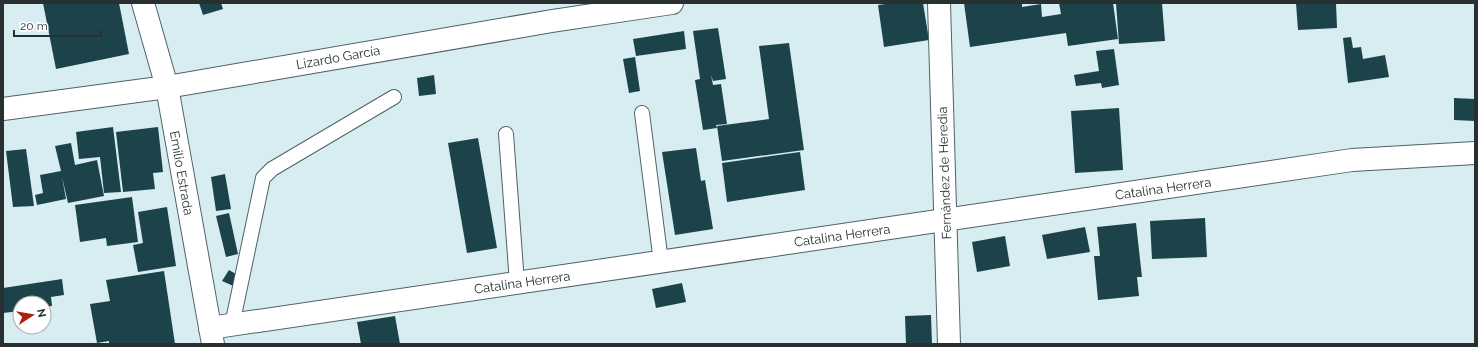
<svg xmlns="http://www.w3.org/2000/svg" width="1478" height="347" viewBox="0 0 1478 347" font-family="Raleway,sans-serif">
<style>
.building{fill:#1d434a}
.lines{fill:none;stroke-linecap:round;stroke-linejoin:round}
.service-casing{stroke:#506266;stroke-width:16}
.minor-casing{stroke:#506266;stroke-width:24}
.service{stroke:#fff;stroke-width:14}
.minor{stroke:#fff;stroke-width:22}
.labels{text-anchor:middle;stroke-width:4;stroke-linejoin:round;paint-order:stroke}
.street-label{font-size:13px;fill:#283032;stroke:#fff}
</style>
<rect width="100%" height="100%" fill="#d8edf2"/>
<!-- building -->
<g class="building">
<polygon points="43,3 119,3 129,54 56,69"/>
<polygon points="199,3 221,3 223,9 203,15"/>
<polygon points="893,3 923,3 929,40 884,47 878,5"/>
<polygon points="964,3 1022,3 1022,7 1041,4 1042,17 1061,14 1059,3 1113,3 1118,39 1068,46 1066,33 970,47"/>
<polygon points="1116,3 1162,3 1165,41 1119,44"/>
<polygon points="1296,3 1336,3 1337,28 1298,30"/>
<polygon points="718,28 726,79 713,81 711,75 713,85 721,84 727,124 716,125 717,128 703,130 695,80 700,79 693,31"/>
<polygon points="684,31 686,49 636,56 633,39"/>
<polygon points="1351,37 1353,48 1361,47 1363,59 1385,55 1389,77 1348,83 1343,38"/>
<polygon points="789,43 804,150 722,161 717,126 769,119 759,46"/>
<polygon points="1114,49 1119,85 1102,88 1101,83 1076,86 1074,75 1099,71 1096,51"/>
<polygon points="635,57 640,91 629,93 623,59"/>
<polygon points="434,75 436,94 419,96 417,78"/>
<polygon points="1454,98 1475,99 1475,121 1454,120"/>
<polygon points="1119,108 1123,170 1075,173 1071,111"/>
<polygon points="113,127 121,192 104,193 100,157 79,159 76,132"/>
<polygon points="158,127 163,172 153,173 155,189 123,192 116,132"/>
<polygon points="478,138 497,248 467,253 448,143"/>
<polygon points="71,143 75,165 97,160 104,196 68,203 62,177 66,199 37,205 35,195 43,193 40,175 61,171 55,146"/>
<polygon points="696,148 701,181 705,180 713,229 675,235 662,152"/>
<polygon points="26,149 34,206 13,207 6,151"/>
<polygon points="800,152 805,190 727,202 722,163"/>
<polygon points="225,174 231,209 216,211 211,177"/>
<polygon points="132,197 138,242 107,246 106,238 80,242 75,205"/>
<polygon points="167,207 176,266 138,272 133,245 143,243 138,212"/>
<polygon points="229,213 238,254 226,257 216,216"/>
<polygon points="1205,218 1207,257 1152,259 1150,221"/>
<polygon points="1136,223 1142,277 1137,277 1139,296 1098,300 1094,256 1100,256 1097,227"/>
<polygon points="1085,227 1090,252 1047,259 1042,235"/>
<polygon points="1005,236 1010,266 977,272 972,242"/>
<polygon points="229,270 241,277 238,288 222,281"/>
<polygon points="164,271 175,344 109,344 109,341 97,343 90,304 110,301 106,280"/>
<polygon points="62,279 64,295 51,297 52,306 44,307 44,303 20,303 20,311 3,313 3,288"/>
<polygon points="682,283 686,302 656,308 652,289"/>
<polygon points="931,315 932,344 906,344 905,316"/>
<polygon points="395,316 400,344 361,344 357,322"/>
</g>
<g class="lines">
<defs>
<g id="service">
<polyline points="642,113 661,262"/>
<polyline points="506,134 517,283"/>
<polyline points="232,325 263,178 272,169 394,97"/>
</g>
<g id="minor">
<polyline points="143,3 167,87 213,344"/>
<polyline points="939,3 949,344"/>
<polyline points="3,109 167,87 552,21 672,3"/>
<polyline points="210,328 1352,160 1475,153"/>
</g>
</defs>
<!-- service casing -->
<use href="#service" class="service-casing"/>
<!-- minor casing -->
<use href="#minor" class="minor-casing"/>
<!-- service -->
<use href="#service" class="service"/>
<!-- minor -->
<use href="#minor" class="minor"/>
</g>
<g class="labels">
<!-- street labels -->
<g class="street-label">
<text transform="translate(338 57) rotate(-10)" y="5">Lizardo García</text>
<text transform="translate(182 173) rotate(80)" y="5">Emilio Estrada</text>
<text transform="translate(944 173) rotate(-92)" y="5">Fernández de Heredia</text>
<text transform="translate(1163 188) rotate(-8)" y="5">Catalina Herrera</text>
<text transform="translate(842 235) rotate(-8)" y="5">Catalina Herrera</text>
<text transform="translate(522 282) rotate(-8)" y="5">Catalina Herrera</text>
</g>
</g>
<!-- border -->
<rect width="1478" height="347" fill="none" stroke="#283032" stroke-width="8"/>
<!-- north arrow -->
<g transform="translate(32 315) rotate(78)"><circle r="19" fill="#ffffff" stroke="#a9acad"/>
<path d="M0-3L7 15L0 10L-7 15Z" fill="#ad1e0a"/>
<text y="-6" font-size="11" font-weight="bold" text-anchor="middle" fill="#283032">N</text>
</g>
<!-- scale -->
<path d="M14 30v6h87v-6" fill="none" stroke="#283032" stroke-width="2"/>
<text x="20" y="30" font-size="12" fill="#283032" stroke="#ffffff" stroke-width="3" paint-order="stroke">20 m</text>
</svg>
